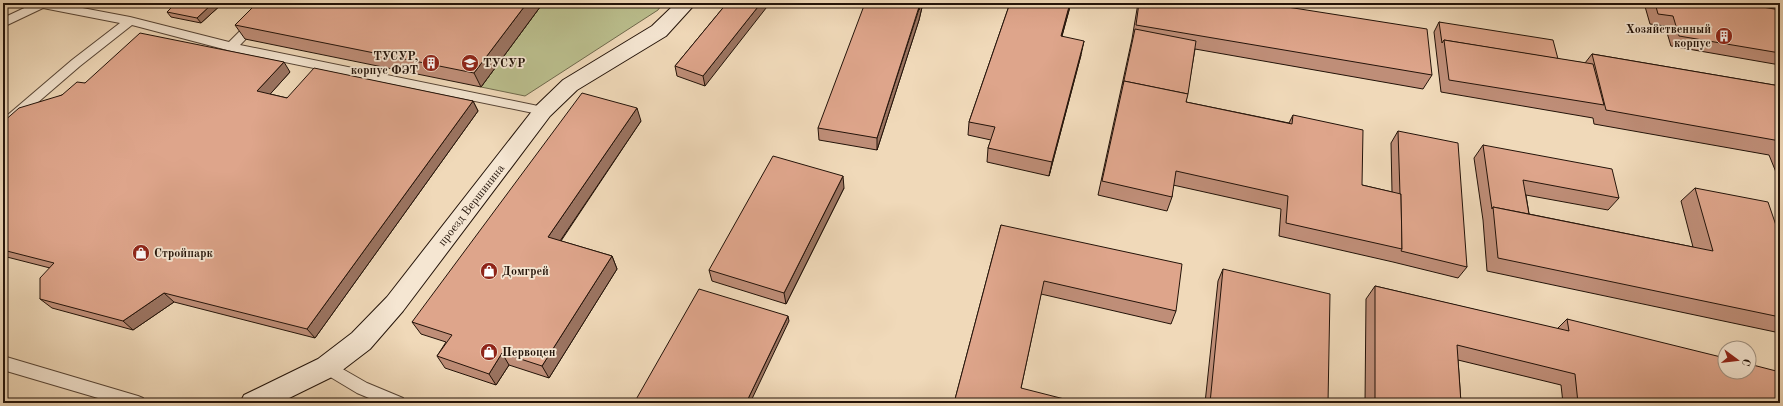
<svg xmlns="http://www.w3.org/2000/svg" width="1783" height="406" viewBox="0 0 1783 406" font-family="'Old Standard TT',serif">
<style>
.green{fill:#bbbf8e;stroke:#6f694c}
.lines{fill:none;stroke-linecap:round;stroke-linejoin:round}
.lane-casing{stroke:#564435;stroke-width:2}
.secondary-casing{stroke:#231309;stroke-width:2}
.lane{fill:#f5e6d2;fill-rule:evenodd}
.secondary{fill:#f5e6d2;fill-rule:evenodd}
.wall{fill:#bf8e78;stroke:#231309}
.shaded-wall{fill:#9b7461;stroke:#231309}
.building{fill:#dea58b;stroke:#231309}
.labels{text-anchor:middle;stroke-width:3.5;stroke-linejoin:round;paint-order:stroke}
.poi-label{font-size:12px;font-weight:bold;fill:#231309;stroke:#f5e6d2;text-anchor:start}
.street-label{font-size:12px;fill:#231309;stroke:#f5e6d2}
</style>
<rect width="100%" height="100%" fill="#f0d9b9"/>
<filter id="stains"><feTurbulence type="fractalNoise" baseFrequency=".005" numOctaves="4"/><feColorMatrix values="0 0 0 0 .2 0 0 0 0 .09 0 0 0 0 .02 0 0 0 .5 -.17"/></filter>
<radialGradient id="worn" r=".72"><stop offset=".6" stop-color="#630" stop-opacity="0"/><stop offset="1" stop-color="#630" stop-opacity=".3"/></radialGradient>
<!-- green -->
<polygon class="green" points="543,3 663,3 658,10 525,96 481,87"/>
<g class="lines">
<defs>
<g id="lane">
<polygon points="35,3 56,3 130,17 229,42 254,17 253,3 263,3 266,18 240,45 543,107 547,108 549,111 547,114 543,115 231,51 132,25 80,66 7,129 3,131 3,119 72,60 120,23 43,8 3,27 3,18"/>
<polygon points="3,356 138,396 143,398 146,403 115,403 3,370"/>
<polygon points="327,360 367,383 403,398 406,403 381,403 357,393 322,372 320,367 322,362"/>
</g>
<polygon id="secondary" points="676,3 696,3 666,36 577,90 550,116 403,311 370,349 336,375 279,403 240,403 244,395 318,359 352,333 387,297 536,106 563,80 652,26"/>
</defs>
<!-- lane casing -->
<use href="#lane" class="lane-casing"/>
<!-- secondary casing -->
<use href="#secondary" class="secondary-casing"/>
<!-- lane -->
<use href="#lane" class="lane"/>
<!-- secondary -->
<use href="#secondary" class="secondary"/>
</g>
<!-- wall -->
<g class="wall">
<polygon points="176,3 223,3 201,23 171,17 167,12"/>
<polygon points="465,3 543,3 481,87 245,39 235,25 463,5"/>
<polygon points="727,3 705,86 677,76 675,66"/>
<polygon points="923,3 919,20 877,150 819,140 818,128"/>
<polygon points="1010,3 1071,3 1062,36 1081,55 1049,176 987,162 988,148 991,140 968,135 969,122"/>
<polygon points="1138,3 1262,3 1432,75 1423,89 1195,49 1186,102 1289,123 1293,115 1362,185 1392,192 1391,143 1398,131 1467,267 1458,278 1393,262 1279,236 1281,209 1173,185 1172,197 1167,211 1098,195 1132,39"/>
<polygon points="1644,3 1739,3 1780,10 1780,65 1671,46 1665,26 1650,24"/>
<polygon points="1439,22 1558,59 1585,63 1592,54 1780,86 1780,182 1769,155 1594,124 1593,118 1441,92 1434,32"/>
<polygon points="290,72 270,94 287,98 473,101 478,111 315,338 174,302 133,330 52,308 40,299 50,268 3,256 3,122 62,95 85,83"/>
<polygon points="641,121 561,241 612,256 617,269 549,378 509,365 496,385 445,368 437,356 446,342 421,334 412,322"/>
<polygon points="1483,145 1619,198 1608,210 1526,195 1529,214 1693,247 1681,201 1695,188 1780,237 1780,333 1487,271 1483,220 1474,158"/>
<polygon points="844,188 786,304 712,281 709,270"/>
<polygon points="1001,225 1176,311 1171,324 1041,294 1021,388 954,403"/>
<polygon points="1223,269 1328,403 1205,403 1218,281"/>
<polygon points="1375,286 1557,329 1567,319 1780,403 1563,403 1561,385 1458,360 1461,403 1365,403 1366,299"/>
</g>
<!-- shaded-wall -->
<g class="shaded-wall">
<polygon points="213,3 223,3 201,23 197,18"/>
<polygon points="527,3 543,3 481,87 474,73"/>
<polygon points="761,3 770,3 705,86 703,76"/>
<polygon points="921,3 923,3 919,20 877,150 877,138"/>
<polygon points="1070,3 1071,3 1058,50 1061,36"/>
<polygon points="1084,41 1081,55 1049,176 1052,162"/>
<polygon points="284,62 290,72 264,101 257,91"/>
<polygon points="473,101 478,111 315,338 307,329"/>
<polygon points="637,108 641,121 554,250 548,237"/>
<polygon points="843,176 844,188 786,304 784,293"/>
<polygon points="612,256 617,269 549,378 542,366"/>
<polygon points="164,293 174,302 133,330 123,321"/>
<polygon points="788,316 789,321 750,403 746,403"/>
<polygon points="502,353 509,365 496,385 489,374"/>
</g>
<!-- building -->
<g class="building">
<polygon points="176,3 213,3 197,18 167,12"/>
<polygon points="257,3 451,3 463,5 465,3 527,3 474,73 235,25"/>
<polygon points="727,3 761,3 703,76 675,66"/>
<polygon points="865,3 891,3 919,7 877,138 818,128"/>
<polygon points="891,3 921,3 919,10 919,7"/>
<polygon points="1010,3 1070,3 1061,36 1084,41 1052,162 988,148 995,127 969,122"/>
<polygon points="1139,3 1262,3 1427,29 1432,75 1136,25"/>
<polygon points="1655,3 1739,3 1780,10 1780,53 1679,36 1673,16 1658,14"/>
<polygon points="1439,22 1553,40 1558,59 1444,40 1442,43"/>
<polygon points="1135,29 1196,41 1188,94 1124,81 1123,85"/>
<polygon points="140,33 284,62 257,91 287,98 314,68 473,101 307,329 164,293 123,321 40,299 40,278 54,263 3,250 3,122 19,108 62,95 77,82 85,83"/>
<polygon points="1444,40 1593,64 1604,105 1449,80"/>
<polygon points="1592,54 1780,86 1780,141 1606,110"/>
<polygon points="1124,81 1188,94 1186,102 1292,124 1293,115 1363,130 1362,185 1401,194 1402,249 1286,223 1288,196 1176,171 1172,197 1102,181"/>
<polygon points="582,93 637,108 548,237 612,256 542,366 502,353 489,374 437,356 452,335 412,322"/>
<polygon points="1398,131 1458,143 1467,267 1401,251 1402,249 1401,194 1400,194"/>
<polygon points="1483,145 1612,169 1619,198 1523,180 1529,214 1493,207 1492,209"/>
<polygon points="773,156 843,176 784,293 709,270"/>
<polygon points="1695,188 1768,202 1780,237 1780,317 1498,258 1493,207 1713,251"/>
<polygon points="1001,225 1182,264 1176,311 1044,281 1021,388 1080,403 954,403"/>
<polygon points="1223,269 1330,294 1328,403 1210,403"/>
<polygon points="1375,286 1569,331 1567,319 1725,358 1725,372 1749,372 1749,364 1780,372 1780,403 1578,403 1575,374 1457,345 1461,403 1375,403"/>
<polygon points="699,289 788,316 746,403 634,403"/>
</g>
<!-- icons -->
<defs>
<symbol id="building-disc" viewBox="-11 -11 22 22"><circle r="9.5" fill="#8f2418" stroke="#f5e6d2"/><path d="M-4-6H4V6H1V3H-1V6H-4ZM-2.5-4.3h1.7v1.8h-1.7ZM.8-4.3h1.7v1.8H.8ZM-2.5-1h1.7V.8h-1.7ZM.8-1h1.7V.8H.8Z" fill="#fff"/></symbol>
<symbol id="university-disc" viewBox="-11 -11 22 22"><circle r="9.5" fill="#8f2418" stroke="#f5e6d2"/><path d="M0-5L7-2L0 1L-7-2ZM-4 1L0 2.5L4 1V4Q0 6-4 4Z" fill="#fff"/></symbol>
<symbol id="shop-disc" viewBox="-11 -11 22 22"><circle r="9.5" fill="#8f2418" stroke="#f5e6d2"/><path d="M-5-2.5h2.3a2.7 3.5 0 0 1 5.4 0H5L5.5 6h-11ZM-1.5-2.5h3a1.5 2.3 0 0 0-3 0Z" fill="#fff"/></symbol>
</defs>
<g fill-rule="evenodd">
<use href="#building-disc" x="1714" y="26" width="20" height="20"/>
<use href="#building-disc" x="421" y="53" width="20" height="20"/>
<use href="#university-disc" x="460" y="53" width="20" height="20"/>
<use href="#shop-disc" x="131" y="243" width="20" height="20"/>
<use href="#shop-disc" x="479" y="261" width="20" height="20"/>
<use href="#shop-disc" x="479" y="342" width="20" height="20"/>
</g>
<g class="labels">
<!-- poi labels -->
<g class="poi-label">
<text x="1711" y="33" text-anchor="end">Хозяйственный<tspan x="1711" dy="14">корпус</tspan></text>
<text x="418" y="60" text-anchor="end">ТУСУР,<tspan x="418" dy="14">корпус ФЭТ</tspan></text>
<text x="483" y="67">ТУСУР</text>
<text x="154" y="257">Стройпарк</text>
<text x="502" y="275">Домгрей</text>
<text x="502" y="356">Первоцен</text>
</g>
<!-- street labels -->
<g class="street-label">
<text transform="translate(471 205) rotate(-52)" y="4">проезд Вершинина</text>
</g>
</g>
<!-- margin -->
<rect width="1783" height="406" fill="none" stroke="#f0d9b9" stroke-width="16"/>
<rect x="4" y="4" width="1775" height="398" fill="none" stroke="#231309" stroke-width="2"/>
<rect x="8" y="8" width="1767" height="390" fill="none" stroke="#231309"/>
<!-- north arrow -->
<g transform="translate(1737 360) rotate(105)"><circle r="19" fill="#f5e6d2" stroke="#a19282"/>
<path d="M0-3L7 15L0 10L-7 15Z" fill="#8f2418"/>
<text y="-6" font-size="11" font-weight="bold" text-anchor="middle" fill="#231309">С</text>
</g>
<rect width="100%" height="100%" filter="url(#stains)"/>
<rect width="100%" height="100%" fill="url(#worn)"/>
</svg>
